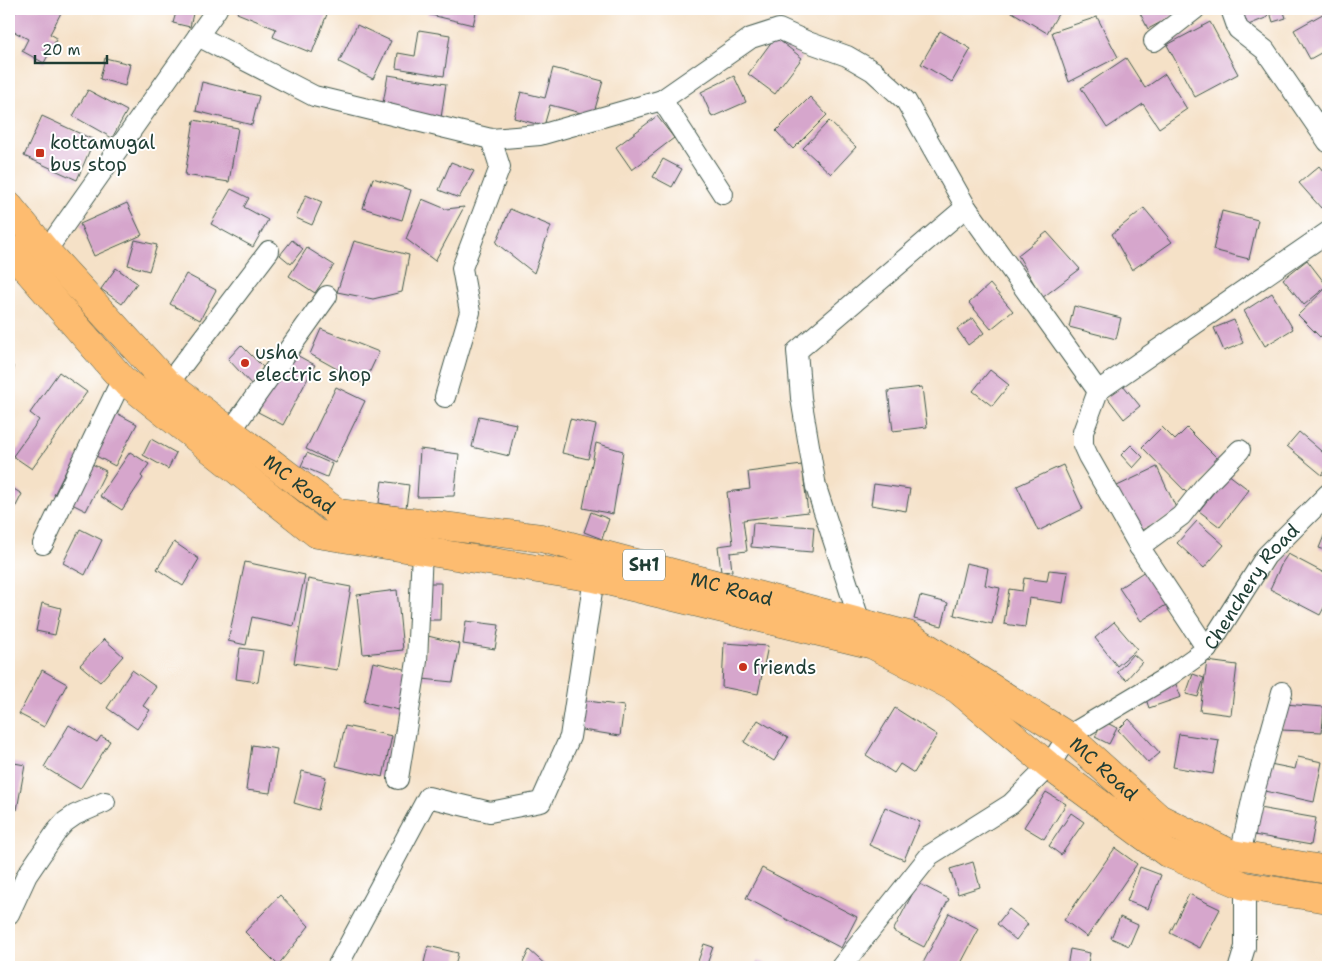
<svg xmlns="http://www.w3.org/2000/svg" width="1337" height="976" viewBox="0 0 1337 976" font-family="'Shantell Sans',sans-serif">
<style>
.building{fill:#d6a6cc}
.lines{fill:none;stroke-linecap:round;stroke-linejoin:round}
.street-casing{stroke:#3f564a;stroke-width:22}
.primary-casing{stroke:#3f564a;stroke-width:29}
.street{stroke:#fff;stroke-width:20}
.primary{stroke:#fdbc6f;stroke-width:28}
.poi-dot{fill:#c8321e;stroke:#fff;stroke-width:2}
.labels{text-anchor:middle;stroke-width:4;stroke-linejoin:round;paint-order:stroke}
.shield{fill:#fff;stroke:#627771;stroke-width:1}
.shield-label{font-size:18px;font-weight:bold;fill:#1f3d34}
.poi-label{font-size:19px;fill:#1f3d34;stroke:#fff;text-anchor:start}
.street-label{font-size:19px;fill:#1f3d34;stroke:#fff}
</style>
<rect width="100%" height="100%" fill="#fff"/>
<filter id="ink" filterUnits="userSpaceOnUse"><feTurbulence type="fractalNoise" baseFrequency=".02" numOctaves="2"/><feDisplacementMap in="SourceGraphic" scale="10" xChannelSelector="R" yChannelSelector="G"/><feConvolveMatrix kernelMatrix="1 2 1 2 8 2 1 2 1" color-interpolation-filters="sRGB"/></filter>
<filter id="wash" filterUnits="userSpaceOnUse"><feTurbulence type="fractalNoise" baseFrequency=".0096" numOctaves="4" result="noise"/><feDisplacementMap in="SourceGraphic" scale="20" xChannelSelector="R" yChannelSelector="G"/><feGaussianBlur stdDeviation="1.12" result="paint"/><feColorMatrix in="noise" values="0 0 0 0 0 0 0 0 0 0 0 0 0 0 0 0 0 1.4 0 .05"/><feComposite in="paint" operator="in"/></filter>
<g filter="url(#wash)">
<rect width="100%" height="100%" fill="#f5e1c7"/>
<g id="blocks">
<!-- building -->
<g class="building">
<polygon points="17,9 63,9 50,34 57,38 44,63 22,51 28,39 9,29 9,24"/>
<polygon points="177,9 194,9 190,27 173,23"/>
<polygon points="239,9 329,9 312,53 273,37 276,29 237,13"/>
<polygon points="429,9 477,9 473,25 427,14"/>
<polygon points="1007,9 1061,9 1047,33"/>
<polygon points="1138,9 1181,9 1182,11 1148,29"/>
<polygon points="1234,9 1265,9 1268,17 1241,28"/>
<polygon points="1269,9 1283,9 1286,18 1273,22"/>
<polygon points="1328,11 1328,49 1310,59 1294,30"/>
<polygon points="1097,17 1118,57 1069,82 1052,32"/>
<polygon points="1210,22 1238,74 1195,97 1167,45"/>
<polygon points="357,25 391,41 373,79 339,62"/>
<polygon points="419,30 450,35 444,76 396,68 398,53 415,56"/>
<polygon points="940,31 971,49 952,82 921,64"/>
<polygon points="775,37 802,58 775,94 748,74"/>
<polygon points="105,58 130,64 125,86 100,79"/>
<polygon points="1126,58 1145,88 1165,74 1187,109 1159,128 1143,104 1107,128 1081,88"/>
<polygon points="553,68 603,81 593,116 550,105 544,126 514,118 521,92 545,98"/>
<polygon points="388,75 446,84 441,118 382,109"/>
<polygon points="734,76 746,102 712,117 701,92"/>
<polygon points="202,82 259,96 252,125 196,111"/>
<polygon points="88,90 127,111 112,138 73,116"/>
<polygon points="810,97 827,115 793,149 776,131"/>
<polygon points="42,116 94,140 77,180 24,156"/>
<polygon points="657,116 674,138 632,170 616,147"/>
<polygon points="194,120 238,128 229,182 185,175"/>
<polygon points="829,121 856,147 831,174 803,148"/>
<polygon points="663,159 682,169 672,187 653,177"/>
<polygon points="451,162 474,171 459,198 439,190"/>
<polygon points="1319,166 1328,177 1328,201 1321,208 1299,183"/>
<polygon points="373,178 411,190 402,220 363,208"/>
<polygon points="231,189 249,198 244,207 268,220 253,247 211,224"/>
<polygon points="306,195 322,202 312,225 296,218"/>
<polygon points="422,199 446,209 464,207 435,261 406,239"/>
<polygon points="127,203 142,235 94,256 80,224"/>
<polygon points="1144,208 1172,242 1132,270 1112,234"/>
<polygon points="510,209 551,226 534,273 496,243"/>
<polygon points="1222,211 1258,220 1249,259 1213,250"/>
<polygon points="1047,232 1080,269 1042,298 1018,255"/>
<polygon points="135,240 157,245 149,271 128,265"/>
<polygon points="292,240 303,249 291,264 280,255"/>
<polygon points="354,241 409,255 402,292 373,299 337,292"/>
<polygon points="307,248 334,265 315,293 289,276"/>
<polygon points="1307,260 1327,286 1304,305 1283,279"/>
<polygon points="116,268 137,283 122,304 101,289"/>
<polygon points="186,274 216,290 200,320 170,304"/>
<polygon points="990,284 1013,311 991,329 969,303"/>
<polygon points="1328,286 1328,329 1320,337 1298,315"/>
<polygon points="1272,293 1293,329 1265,346 1244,311"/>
<polygon points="1074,306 1121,318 1116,339 1069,327"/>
<polygon points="973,318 984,333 968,345 957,329"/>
<polygon points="1234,320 1243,343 1224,351 1214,328"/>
<polygon points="321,329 379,352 364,384 310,354"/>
<polygon points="241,345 263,367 253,386 228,359"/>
<polygon points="291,352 315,365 283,425 258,412"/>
<polygon points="9,366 14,367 10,397 9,397"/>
<polygon points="990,370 1009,385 992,406 973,391"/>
<polygon points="59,372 87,392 32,469 13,456 39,420 30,413"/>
<polygon points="1123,385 1140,406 1124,419 1107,397"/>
<polygon points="336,387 365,401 335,463 306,449"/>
<polygon points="922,387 927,427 893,431 888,391"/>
<polygon points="107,408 137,424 115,466 85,450"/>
<polygon points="479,416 516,424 509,456 472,447"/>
<polygon points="570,419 596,425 588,459 562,453"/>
<polygon points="1162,427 1175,440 1187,428 1220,461 1187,493 1142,447"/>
<polygon points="1299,432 1328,457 1328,467 1322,475 1287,446"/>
<polygon points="151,439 176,453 168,469 143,455"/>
<polygon points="596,443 623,451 613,514 583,508"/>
<polygon points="1131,445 1143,457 1133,468 1121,455"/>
<polygon points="420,449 459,454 454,496 417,497"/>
<polygon points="130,452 149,464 141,476 143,478 122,510 100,496"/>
<polygon points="307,453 332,464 327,477 301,466"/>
<polygon points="74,455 106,471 86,511 54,495"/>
<polygon points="802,465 808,512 743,520 747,551 730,553 732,571 721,572 718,546 733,544 727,492 750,489 748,472"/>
<polygon points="1063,465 1083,509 1038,531 1017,486"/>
<polygon points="1157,467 1178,512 1136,533 1115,487"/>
<polygon points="1228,474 1249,490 1220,527 1199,511"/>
<polygon points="382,481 409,485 406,508 379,503"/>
<polygon points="874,484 910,489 906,511 871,505"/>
<polygon points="9,486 22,494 9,520"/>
<polygon points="591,512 609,519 602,539 584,532"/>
<polygon points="1197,521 1224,545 1204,568 1177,543"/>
<polygon points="753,523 814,527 812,552 751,547"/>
<polygon points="1328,526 1328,551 1319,548"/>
<polygon points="80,529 102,540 85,575 63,563"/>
<polygon points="174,542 199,559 183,586 157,569"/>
<polygon points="1288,554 1328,575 1328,600 1320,615 1270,589 1282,563"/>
<polygon points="245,562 305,575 294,626 252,617 246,645 228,641"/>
<polygon points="966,563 988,568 985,585 1000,588 992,624 954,615"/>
<polygon points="1049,570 1068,572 1063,603 1029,598 1025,627 1004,624 1009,589 1022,591 1024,578 1047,581"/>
<polygon points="1145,571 1166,605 1141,621 1119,588"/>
<polygon points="308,579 351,587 337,670 294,663"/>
<polygon points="424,583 441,583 440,620 424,620"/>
<polygon points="397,590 403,650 363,654 357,595"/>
<polygon points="920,596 948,603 942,626 914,619"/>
<polygon points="42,603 61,608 55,635 36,631"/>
<polygon points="466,621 499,625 495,649 463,644"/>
<polygon points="1114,622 1137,649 1117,666 1095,638"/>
<polygon points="428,636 460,644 453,682 422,679"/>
<polygon points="104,639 123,656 100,682 80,665"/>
<polygon points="724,643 768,646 758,694 722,687"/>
<polygon points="240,648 263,651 258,682 236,679"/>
<polygon points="1133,654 1142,662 1126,680 1117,672"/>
<polygon points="1207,661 1237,665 1231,715 1200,711"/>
<polygon points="373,662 413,671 403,711 364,702"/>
<polygon points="42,670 67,684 44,727 19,714"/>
<polygon points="132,670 156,687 143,706 150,710 137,729 107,708"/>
<polygon points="1193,674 1204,678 1198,697 1186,694"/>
<polygon points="1175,682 1181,697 1149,708 1144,693"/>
<polygon points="581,700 624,706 620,736 576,729"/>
<polygon points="1284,704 1324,707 1322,732 1282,730"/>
<polygon points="895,708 937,735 914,773 900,764 894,773 866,755"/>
<polygon points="1129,719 1160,753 1148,763 1118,730"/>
<polygon points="758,720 788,738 774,761 744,742"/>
<polygon points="1103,721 1117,728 1109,744 1095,737"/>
<polygon points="69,725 97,742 101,736 110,741 80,789 44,767"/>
<polygon points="345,726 392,736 383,777 336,766"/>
<polygon points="1179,734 1219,740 1213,774 1173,767"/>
<polygon points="252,745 277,749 270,793 246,790"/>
<polygon points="1298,757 1322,762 1314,802 1260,790 1265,763 1295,769"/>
<polygon points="9,762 25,765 17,810 9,808"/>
<polygon points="302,771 326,777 318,810 294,803"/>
<polygon points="1046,792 1066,804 1044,839 1024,827"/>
<polygon points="885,807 920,822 904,860 869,845"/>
<polygon points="1259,808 1316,818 1311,845 1254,835"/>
<polygon points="1071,813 1084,822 1061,855 1049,846"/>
<polygon points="1328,838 1328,855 1324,854"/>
<polygon points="1115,848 1137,864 1087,937 1064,920"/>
<polygon points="973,862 980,887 958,894 950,869"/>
<polygon points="1140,867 1161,875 1148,909 1127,901"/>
<polygon points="762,868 857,917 841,948 746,898"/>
<polygon points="918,883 949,899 924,947 893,931"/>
<polygon points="1189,894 1220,909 1200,948 1170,933"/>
<polygon points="280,895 309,926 278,965 245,932"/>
<polygon points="1009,909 1028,924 1016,940 997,924"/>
<polygon points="949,913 979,929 959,967 931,967 923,963"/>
<polygon points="1120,917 1138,925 1129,946 1111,938"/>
<polygon points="704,944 713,947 706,967 696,967"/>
<polygon points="428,946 458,953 455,967 423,967"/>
<polygon points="1070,949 1090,953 1087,967 1067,967"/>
<polygon points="529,950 548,967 521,967"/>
<polygon points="758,960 770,967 754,967"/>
</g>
</g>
</g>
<g filter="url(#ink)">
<use href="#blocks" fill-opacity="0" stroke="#3f564a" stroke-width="1"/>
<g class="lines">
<defs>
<g id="street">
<polyline points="1231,9 1238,29 1265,50 1328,142"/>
<polyline points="198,36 314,96 491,139 540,135 662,100 751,38 779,29 808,42 847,56 873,71 906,101 966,207 1098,391"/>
<polyline points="1154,41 1195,9"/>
<polyline points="662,100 723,194"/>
<polyline points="46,251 217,9"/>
<polyline points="168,384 269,251"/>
<polyline points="445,397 470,312 462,268 500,167 491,139"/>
<polyline points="230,432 327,296"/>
<polyline points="43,544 122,379"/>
<polyline points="1139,547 1181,516 1204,487 1240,450"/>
<polyline points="860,622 816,487 801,398 797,351 966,207"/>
<polyline points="1207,649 1142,551 1088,456 1083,445 1083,432 1098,391 1328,232"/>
<polyline points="398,779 417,661 422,551"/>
<polyline points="1240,855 1253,796 1282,692"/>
<polyline points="9,914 27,875 57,831 65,822 75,815 105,802"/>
<polyline points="337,967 428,797 490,812 541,802 570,737 594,578"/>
<path id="s1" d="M 841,967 L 930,855 L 1011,804 L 1049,766 L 1068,736 L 1169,676 L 1207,649 L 1266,556 L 1328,494"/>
<polyline points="1239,967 1245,947 1245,886"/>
</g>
<g id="primary">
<path id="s2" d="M 9,206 L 46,251 L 168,384 L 338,513 L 541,538 L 908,635 L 1068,736 L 1159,818 L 1232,854 L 1328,870"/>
<polyline points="9,249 122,379 317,534 594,578 873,645 957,689 1049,766 1167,853 1245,886 1328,899"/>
</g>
</defs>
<!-- street casing -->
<use href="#street" class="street-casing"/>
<!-- primary casing -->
<use href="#primary" class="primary-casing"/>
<!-- street -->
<use href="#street" class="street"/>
<!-- primary -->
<use href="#primary" class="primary"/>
</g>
</g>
<!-- markers -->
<g class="poi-dot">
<rect x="35" y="148" width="10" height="10" rx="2.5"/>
<circle cx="245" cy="363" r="5"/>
<circle cx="743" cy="667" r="5"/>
</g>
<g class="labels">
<!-- shield labels -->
<rect class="shield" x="623" y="549.5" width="42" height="31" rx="4"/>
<g class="shield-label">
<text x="644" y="571">SH1</text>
</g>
<!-- poi labels -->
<g class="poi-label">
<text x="50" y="149">kottamugal<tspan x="50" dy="22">bus stop</tspan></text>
<text x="255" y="359">usha<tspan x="255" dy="22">electric shop</tspan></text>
<text x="753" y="674">friends</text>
</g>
<!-- street labels -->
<g class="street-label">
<text dy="7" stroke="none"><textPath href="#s2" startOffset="404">MC Road</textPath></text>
<text dy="7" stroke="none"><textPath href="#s1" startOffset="569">Chenchery Road</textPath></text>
<text dy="7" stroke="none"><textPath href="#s2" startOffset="854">MC Road</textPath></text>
<text dy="7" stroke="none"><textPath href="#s2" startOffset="1274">MC Road</textPath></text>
</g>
</g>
<!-- margin -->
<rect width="1337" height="976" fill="none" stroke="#fff" stroke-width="30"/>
<!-- scale -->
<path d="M35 55v8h72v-8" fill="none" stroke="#1f3d34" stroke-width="2.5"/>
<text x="42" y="55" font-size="15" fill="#1f3d34" stroke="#ffffff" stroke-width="4" paint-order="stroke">20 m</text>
</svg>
